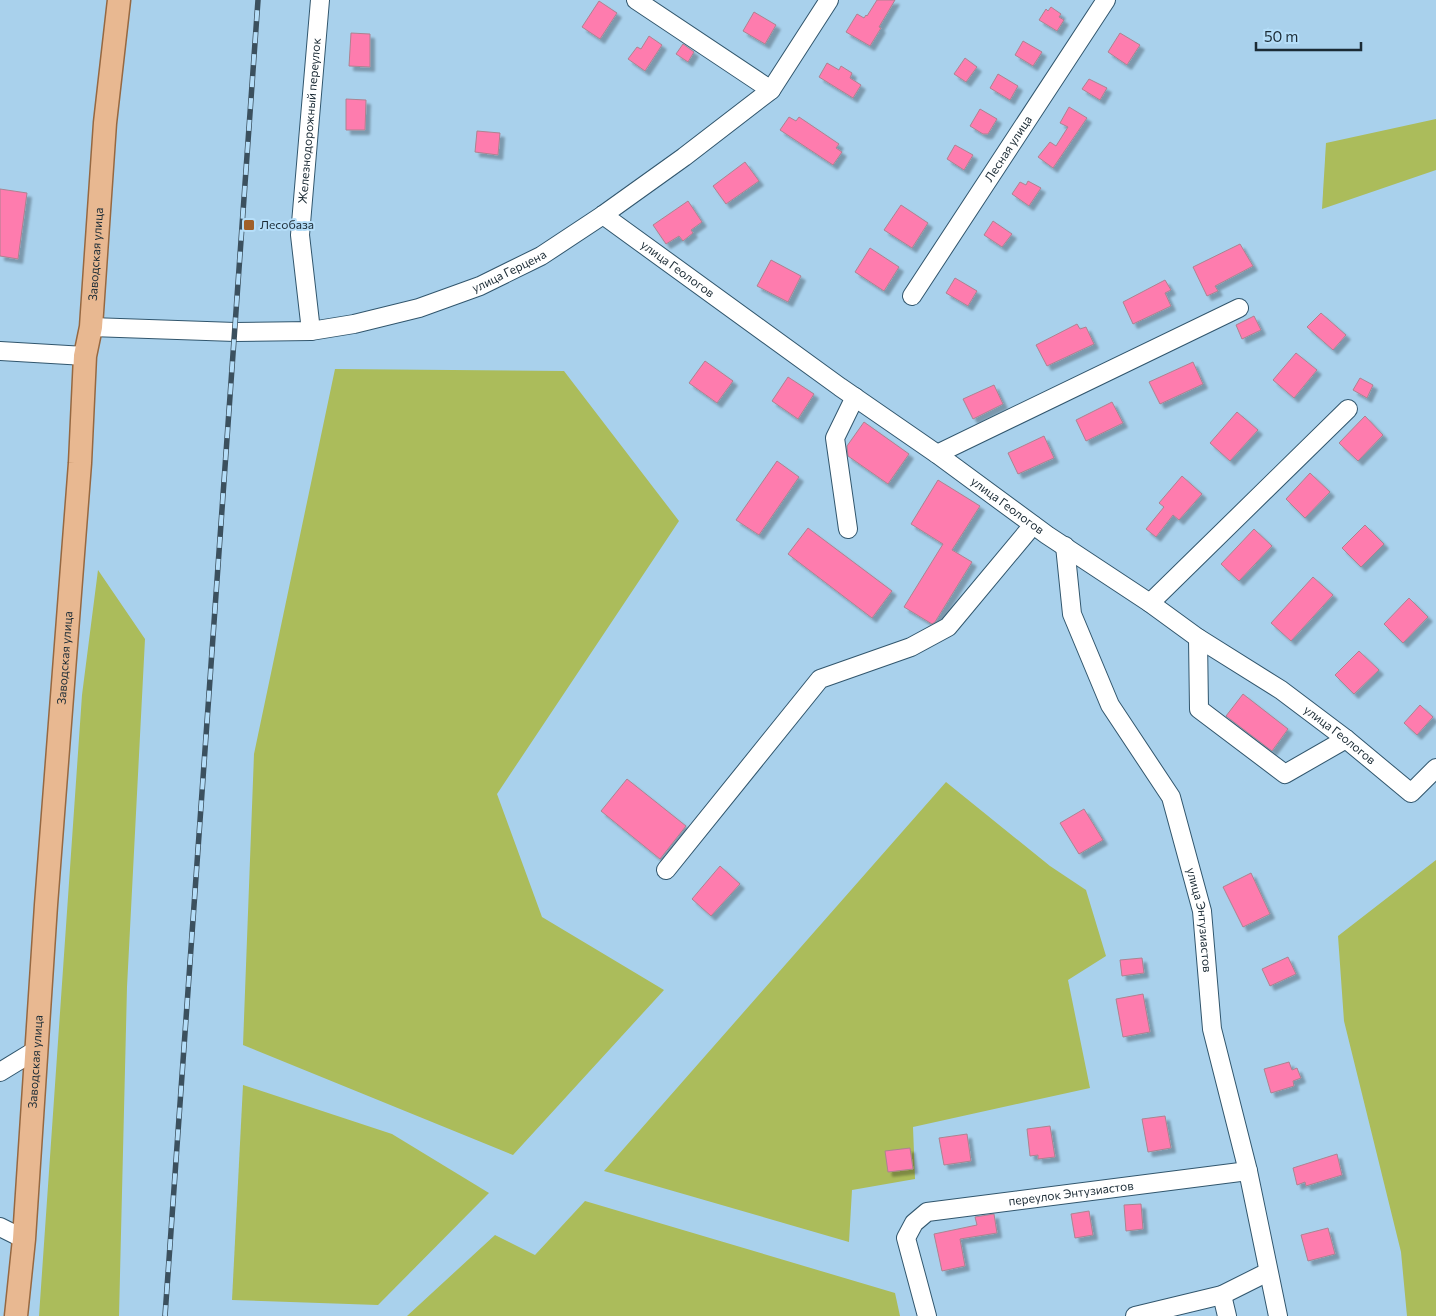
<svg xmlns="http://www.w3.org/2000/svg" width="1436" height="1316" viewBox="0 0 1436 1316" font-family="Commissioner,sans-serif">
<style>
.green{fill:#abbc5b}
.building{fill:#fe7bae;stroke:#ad8290;filter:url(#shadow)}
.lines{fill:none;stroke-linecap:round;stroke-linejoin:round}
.minor-casing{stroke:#31566d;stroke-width:20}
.major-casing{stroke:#966841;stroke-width:25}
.minor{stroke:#fff;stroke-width:18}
.major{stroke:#e8b891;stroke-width:22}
.rail-casing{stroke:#3b505e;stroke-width:5.5}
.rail{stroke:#b5def9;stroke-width:4;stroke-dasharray:11;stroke-linecap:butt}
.poi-dot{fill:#a0602a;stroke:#b5def9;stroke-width:2}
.labels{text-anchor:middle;stroke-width:4;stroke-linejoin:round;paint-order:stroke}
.street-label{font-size:12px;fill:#1b2b35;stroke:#b5def9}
.poi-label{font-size:12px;fill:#1b2b35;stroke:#b5def9;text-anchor:start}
</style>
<defs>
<filter id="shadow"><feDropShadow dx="4.5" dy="4.5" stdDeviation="1" flood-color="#0004"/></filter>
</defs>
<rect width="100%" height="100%" fill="#a9d1ec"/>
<!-- green -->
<g class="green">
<polygon points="1436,119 1436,170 1322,209 1326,143"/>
<polygon points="335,369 564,371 679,521 497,794 542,917 664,990 513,1155 243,1045 254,754"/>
<polygon points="98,570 145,639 127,987 119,1316 39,1316 82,695"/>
<polygon points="946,782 1050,866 1086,890 1106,956 1068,980 1090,1088 913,1127 915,1179 852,1190 849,1242 604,1171"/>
<polygon points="1436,860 1436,1316 1407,1316 1401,1252 1344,1021 1338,936"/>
<polygon points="243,1085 392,1134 489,1193 378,1305 232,1300"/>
<polygon points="585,1201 895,1293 900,1316 407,1316 495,1235 535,1255"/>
</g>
<!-- building -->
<g class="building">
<polygon points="877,0 895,0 879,27 881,28 870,46 846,32 857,14 864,18 866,15 867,16"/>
<polygon points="599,1 617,13 600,39 582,27"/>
<polygon points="1051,7 1061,14 1059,17 1064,20 1057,31 1039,20 1046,9 1048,11"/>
<polygon points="754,12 776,25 765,44 743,31"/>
<polygon points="351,33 370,34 370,67 349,66"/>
<polygon points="1120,33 1140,45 1127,65 1108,52"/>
<polygon points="649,36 662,45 645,71 628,59 637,47 641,49"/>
<polygon points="1023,41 1042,52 1033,66 1015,55"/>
<polygon points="683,44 694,52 688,62 676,54"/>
<polygon points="965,58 977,67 966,82 954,74"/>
<polygon points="827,63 839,70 841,66 852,73 850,78 861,85 853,98 819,77"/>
<polygon points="998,74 1018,86 1010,100 990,88"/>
<polygon points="1089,79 1107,88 1100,100 1082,89"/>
<polygon points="346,99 366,100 365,130 346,130"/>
<polygon points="1069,107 1087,118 1053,168 1038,157 1050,142 1056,146 1068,127 1060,123"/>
<polygon points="980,109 997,119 988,134 983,134 970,126"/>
<polygon points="789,117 796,121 799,117 839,144 836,148 842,152 833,165 780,130"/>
<polygon points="477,131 500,133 498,155 475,152"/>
<polygon points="955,145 973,155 964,170 947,159"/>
<polygon points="745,162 759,181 726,204 713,186"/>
<polygon points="1028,181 1041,188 1029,206 1012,194 1020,182 1026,185"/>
<polygon points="0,189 27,193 18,259 0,256"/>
<polygon points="688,201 702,222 691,230 693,233 683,241 679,236 666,244 653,225"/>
<polygon points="901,205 928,223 912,248 884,230"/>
<polygon points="993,221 1012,234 1002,247 984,235"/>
<polygon points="1240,244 1253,266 1215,286 1218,291 1207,296 1193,267"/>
<polygon points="870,248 899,267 884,291 855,272"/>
<polygon points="771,260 801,276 788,302 757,286"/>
<polygon points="955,278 977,291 968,306 946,293"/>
<polygon points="1165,280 1171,290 1165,293 1171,306 1133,324 1123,302"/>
<polygon points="1321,313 1346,335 1333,350 1307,327"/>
<polygon points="1254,316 1261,330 1242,339 1236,325"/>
<polygon points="1077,324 1080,329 1086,327 1094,344 1047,366 1036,345"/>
<polygon points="1296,353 1317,370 1294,398 1273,380"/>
<polygon points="705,361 733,381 717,403 689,383"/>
<polygon points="1193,362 1203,384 1160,404 1149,382"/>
<polygon points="788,377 814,394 798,419 772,401"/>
<polygon points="1360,378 1373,385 1367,398 1353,390"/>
<polygon points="994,385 1003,404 973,419 963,399"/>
<polygon points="1112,402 1123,423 1086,441 1076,420"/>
<polygon points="1237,412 1258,430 1230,461 1210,443"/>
<polygon points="1365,416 1383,435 1358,461 1339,443"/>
<polygon points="864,422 909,454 888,484 848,456 847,446"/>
<polygon points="1044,436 1054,458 1018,474 1008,453"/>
<polygon points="777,461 799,477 759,535 736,520"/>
<polygon points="1310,473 1330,492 1305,518 1286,499"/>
<polygon points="1182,476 1202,494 1179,520 1173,515 1156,537 1146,529 1164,507 1159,503"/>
<polygon points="938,480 980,506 952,550 972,562 935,622 932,624 904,607 943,544 911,524"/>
<polygon points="1365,525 1384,544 1361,567 1342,548"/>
<polygon points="808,528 892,591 872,618 788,554"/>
<polygon points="1254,529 1272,546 1239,581 1221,564"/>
<polygon points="1313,577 1333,595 1291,641 1271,623"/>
<polygon points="1409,598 1428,617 1403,643 1384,624"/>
<polygon points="1359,651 1379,670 1354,694 1335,675"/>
<polygon points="1243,694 1288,729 1272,751 1226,716"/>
<polygon points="1420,705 1433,717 1417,735 1404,723"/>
<polygon points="627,779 686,826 660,859 601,811"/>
<polygon points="1084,809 1103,840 1079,854 1060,823"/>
<polygon points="720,866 740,884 711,916 692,899"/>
<polygon points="1251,873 1270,914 1243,927 1223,887"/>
<polygon points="1288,957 1296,974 1270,986 1262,969"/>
<polygon points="1142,958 1144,973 1122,976 1120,960"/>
<polygon points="1143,994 1150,1032 1123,1037 1116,999"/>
<polygon points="1289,1062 1292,1070 1297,1068 1301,1078 1293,1081 1294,1086 1271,1093 1264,1069"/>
<polygon points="1165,1116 1171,1148 1148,1152 1142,1119"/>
<polygon points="1050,1126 1055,1157 1038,1159 1038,1155 1030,1156 1027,1129"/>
<polygon points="967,1134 971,1161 944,1165 939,1138"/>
<polygon points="910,1148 913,1169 888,1172 885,1151"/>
<polygon points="1337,1154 1342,1175 1306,1186 1305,1182 1297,1185 1293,1168"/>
<polygon points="1141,1204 1143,1229 1126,1231 1124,1205"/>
<polygon points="1089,1211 1093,1235 1075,1238 1071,1214"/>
<polygon points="994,1214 997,1233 960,1239 965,1266 942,1271 934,1234 977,1225 975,1217"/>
<polygon points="1328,1228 1335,1254 1308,1261 1301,1235"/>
</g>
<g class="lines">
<defs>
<g id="minor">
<polyline points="636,0 771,90"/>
<path id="s1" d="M 603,215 L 840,387 L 937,454 L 1047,535 L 1150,603 L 1198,638 L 1281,690 L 1346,739 L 1411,793 L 1436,768"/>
<path id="s2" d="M 912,296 L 1106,0"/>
<path id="s3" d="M 91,327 L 235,332 L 311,331 L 354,324 L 419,308 L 480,286 L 541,256 L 603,215 L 684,157 L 771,90 L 829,0"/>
<path id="s4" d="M 311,331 L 300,235 L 320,0"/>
<polyline points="0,351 85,356"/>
<polyline points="937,454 1239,308"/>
<polyline points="848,529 835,438 855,397"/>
<path id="s5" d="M 1065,546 L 1072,614 L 1110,705 L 1171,797 L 1202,911 L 1212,1029 L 1248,1171 L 1278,1316"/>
<polyline points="1150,603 1348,409"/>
<polyline points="1198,638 1199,709 1285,774 1346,739"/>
<polyline points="666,870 820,679 911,647 948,627 1033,525"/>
<polyline points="0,1072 36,1050"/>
<polyline points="0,1227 24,1239"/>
<polyline points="1222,1295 1227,1316"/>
<path id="s6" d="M 927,1316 L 906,1238 L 914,1223 L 927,1212 L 1248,1171"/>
<polyline points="1135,1316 1222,1295 1268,1272"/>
</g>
<g id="major">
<path id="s7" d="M 16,1316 L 24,1239 L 46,905 L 80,463 L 85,356 L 91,327 L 105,123 L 119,0"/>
</g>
</defs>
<!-- minor casing -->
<use href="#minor" class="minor-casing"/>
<!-- major casing -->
<use href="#major" class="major-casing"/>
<!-- minor -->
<use href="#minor" class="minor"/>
<!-- major -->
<use href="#major" class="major"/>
<defs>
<polyline id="rail" points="165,1316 258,0"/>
</defs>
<!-- rail casing -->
<use href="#rail" class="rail-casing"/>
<!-- rail -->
<use href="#rail" class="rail"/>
</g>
<!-- markers -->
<rect class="poi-dot" x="243" y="219" width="12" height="12" rx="2.5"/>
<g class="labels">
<!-- street labels -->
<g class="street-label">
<text dy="4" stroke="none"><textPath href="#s4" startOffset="211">Железнодорожный переулок</textPath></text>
<text dy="4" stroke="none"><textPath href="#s2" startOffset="176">Лесная улица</textPath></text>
<text dy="4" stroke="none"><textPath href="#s7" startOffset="1065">Заводская улица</textPath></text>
<text dy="4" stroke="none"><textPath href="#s1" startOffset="92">улица Геологов</textPath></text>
<text dy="4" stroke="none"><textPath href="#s3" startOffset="428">улица Герцена</textPath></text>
<text dy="4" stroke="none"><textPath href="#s1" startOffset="498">улица Геологов</textPath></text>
<text dy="4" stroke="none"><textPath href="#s7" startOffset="660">Заводская улица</textPath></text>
<text dy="4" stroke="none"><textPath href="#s1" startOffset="902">улица Геологов</textPath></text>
<text dy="4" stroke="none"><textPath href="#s5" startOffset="404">улица Энтузиастов</textPath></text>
<text dy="4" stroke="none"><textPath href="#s7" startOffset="255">Заводская улица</textPath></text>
<text dy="4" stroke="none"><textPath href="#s6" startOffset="260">переулок Энтузиастов</textPath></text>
</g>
<!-- poi labels -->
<g class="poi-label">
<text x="260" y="229">Лесобаза</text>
</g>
</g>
<!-- scale -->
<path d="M1256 42v8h105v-8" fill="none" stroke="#1b2b35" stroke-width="2.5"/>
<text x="1264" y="42" font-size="15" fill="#1b2b35" stroke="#b5def9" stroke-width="4" paint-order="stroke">50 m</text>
</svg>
